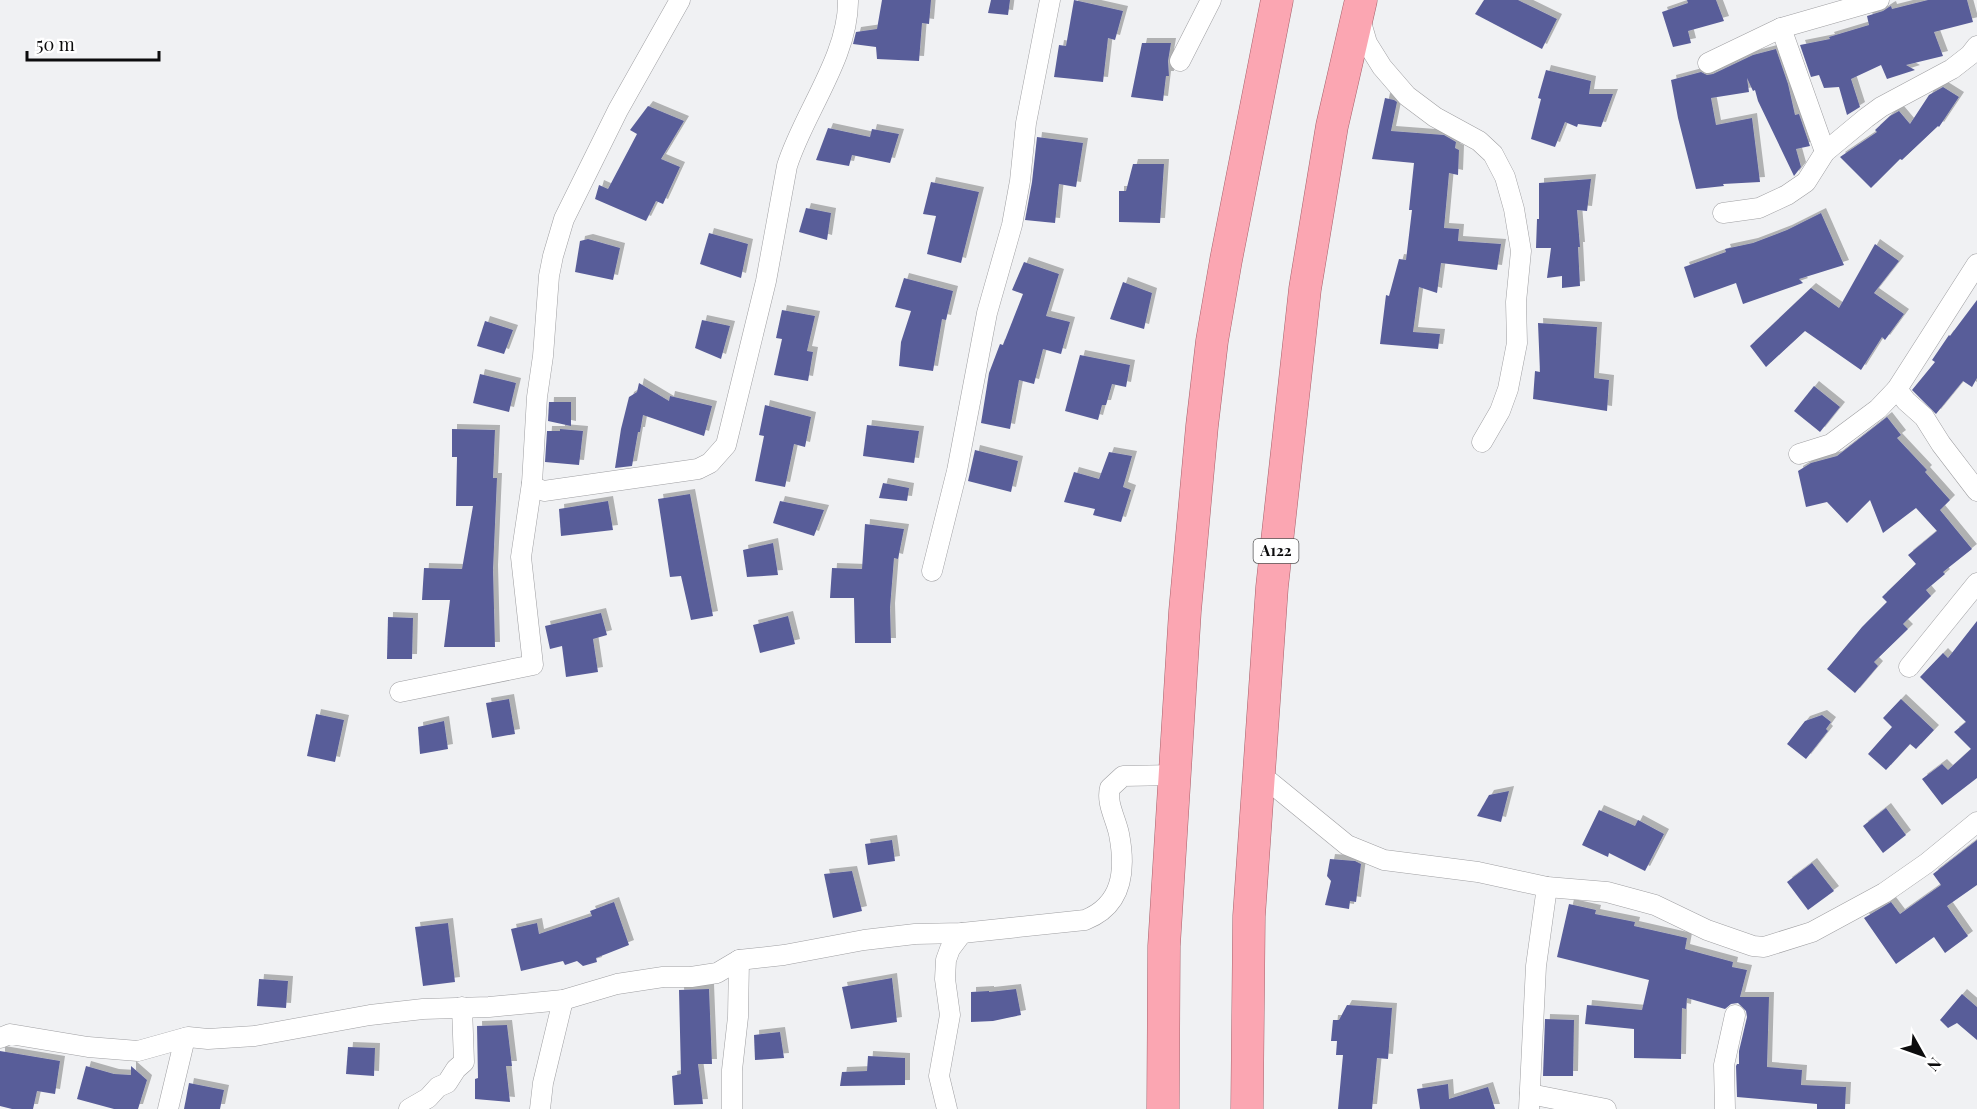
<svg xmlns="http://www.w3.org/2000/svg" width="1977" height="1109" viewBox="0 0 1977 1109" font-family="'Playfair Display',serif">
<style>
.building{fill:#595d99;filter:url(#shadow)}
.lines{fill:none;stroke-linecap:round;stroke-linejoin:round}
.minor-casing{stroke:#9f9fa2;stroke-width:21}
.trunk-casing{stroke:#a7626c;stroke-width:33}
.minor{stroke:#fff;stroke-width:20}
.trunk{stroke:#fba6b2;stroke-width:32}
.labels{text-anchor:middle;stroke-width:5;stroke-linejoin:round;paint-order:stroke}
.shield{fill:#fff;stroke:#555556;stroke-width:1.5}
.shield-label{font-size:15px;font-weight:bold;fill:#0c0c0d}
</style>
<defs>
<filter id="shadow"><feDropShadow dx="5" dy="-5" stdDeviation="0" flood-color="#0004"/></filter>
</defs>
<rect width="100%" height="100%" fill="#f0f1f3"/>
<!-- building -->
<g class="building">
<polygon points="882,0 931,0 929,24 922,23 919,61 877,59 876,47 853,44 856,32 877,29"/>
<polygon points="991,0 1010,0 1008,15 988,13"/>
<polygon points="1074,0 1123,11 1115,40 1108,38 1103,82 1054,77 1059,45 1066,46"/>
<polygon points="1484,0 1518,0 1557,19 1542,49 1475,14"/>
<polygon points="1687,0 1716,0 1724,21 1688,31 1691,43 1673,47 1662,12 1688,3"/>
<polygon points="1928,0 1967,0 1973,22 1934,32 1943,56 1906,65 1915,70 1887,79 1881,65 1851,79 1860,107 1847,115 1839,87 1824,88 1819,75 1811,77 1800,45 1830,39 1829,37 1869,25 1867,16 1883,11 1889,7 1891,6 1892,9"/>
<polygon points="1142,43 1171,43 1168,61 1169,76 1166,76 1163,101 1131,97"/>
<polygon points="1776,49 1788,84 1795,115 1799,114 1810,146 1796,149 1801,167 1794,176 1758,101 1755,90 1753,91 1747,78 1749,92 1711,98 1716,125 1752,118 1760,182 1723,184 1724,186 1696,189 1678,118 1671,80 1701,72 1707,75 1713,74 1753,55"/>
<polygon points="1546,70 1591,81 1589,94 1613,94 1601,127 1578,124 1577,127 1565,122 1555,147 1531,139 1541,99 1538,98"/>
<polygon points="1943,87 1959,97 1939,127 1938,126 1902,160 1900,159 1871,188 1840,157 1877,132 1875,130 1890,116 1899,111 1910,124 1929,95"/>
<polygon points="1385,98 1394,100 1397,102 1391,131 1444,135 1456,142 1455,148 1459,150 1458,175 1449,173 1444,228 1459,229 1458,241 1501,244 1497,270 1441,263 1437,293 1419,287 1413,332 1440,334 1438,349 1380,344 1386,295 1389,296 1399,259 1406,260 1412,210 1409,210 1414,163 1372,159"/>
<polygon points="648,106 684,121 661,159 680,167 663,204 656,201 646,221 595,199 599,185 608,189 637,134 630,130"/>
<polygon points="828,128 870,137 872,129 899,134 890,163 852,155 849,166 816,160"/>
<polygon points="1037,137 1083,143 1076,187 1059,184 1055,223 1025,220 1032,182"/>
<polygon points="1133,164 1164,164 1160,223 1119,222 1119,191 1126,191"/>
<polygon points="1591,179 1587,211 1577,210 1580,247 1578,247 1580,286 1562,288 1562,276 1547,278 1551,248 1536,248 1537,219 1539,219 1539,183"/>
<polygon points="931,182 979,192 961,263 927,254 936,216 923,214"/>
<polygon points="806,208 831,213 827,240 799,232"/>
<polygon points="1821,213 1844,265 1799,279 1803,283 1743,304 1736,283 1694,298 1684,267 1726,252 1725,249 1753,243 1787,230"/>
<polygon points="709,233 748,244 741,278 700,264"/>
<polygon points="588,239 620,248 613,280 575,272 580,241"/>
<polygon points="1875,244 1899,261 1874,293 1904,314 1885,340 1882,337 1861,370 1805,331 1766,367 1750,346 1811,288 1839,308"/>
<polygon points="1024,262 1059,274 1046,316 1070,322 1061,354 1043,349 1034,384 1019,380 1010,429 981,423 989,373 1000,344 1003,345 1023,294 1012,290"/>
<polygon points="904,278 953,291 946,320 942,319 933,371 899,366 901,342 911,311 895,307"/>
<polygon points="1123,282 1152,293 1144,329 1110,319"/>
<polygon points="1977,300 1977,378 1972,387 1963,381 1936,414 1912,390 1935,362 1932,360 1949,335 1950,336"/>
<polygon points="782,310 815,316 807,351 813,352 808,381 774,375 782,339 776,338"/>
<polygon points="702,320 730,326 721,359 695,348"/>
<polygon points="485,321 513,330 504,354 477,346"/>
<polygon points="1538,323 1597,327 1594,378 1609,380 1607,411 1533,399 1535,371 1540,372"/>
<polygon points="1080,355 1130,365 1126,387 1112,384 1106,405 1102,405 1098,420 1065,411"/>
<polygon points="480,374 516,383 509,412 473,403"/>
<polygon points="639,383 669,401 670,396 712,406 704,436 643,415 640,432 638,432 632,466 615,468 621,429 629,397 637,392"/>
<polygon points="1814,386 1840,407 1820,432 1794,411"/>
<polygon points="549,402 571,402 571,426 548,421"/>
<polygon points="765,405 811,417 805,447 794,444 785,487 755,481 764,436 759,435"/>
<polygon points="1887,417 1901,435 1897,438 1927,470 1925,472 1950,500 1940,510 1972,549 1943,572 1945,574 1926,590 1931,596 1903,624 1908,629 1874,662 1878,666 1855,693 1827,669 1862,627 1887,602 1882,597 1916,564 1908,555 1937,531 1916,508 1883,533 1870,500 1847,523 1827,502 1806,507 1798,471 1811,463 1837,456"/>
<polygon points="867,425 919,431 914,463 863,456"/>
<polygon points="452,429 495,430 493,478 497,478 493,570 495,647 444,647 450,600 422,600 424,568 462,569 473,506 456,506 457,457 452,457"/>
<polygon points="560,429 583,431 579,465 545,462 547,431 560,431"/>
<polygon points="975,450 1018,461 1011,492 968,481"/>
<polygon points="1109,452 1132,456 1123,487 1131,490 1121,522 1093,515 1095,509 1064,502 1074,472 1099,479"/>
<polygon points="883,483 909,488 907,501 879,498"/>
<polygon points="690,494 713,616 691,620 681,576 670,577 658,499"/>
<polygon points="608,501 613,530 561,536 559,509"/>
<polygon points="780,501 824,510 814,536 773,523"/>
<polygon points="865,524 904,529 898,559 894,558 890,608 891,643 855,643 854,598 830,598 832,568 862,569"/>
<polygon points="773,543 778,575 747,577 743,550"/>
<polygon points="601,613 607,635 593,639 598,672 566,677 562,646 550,649 545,626"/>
<polygon points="788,616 795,644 760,653 753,625"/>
<polygon points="388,617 413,618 412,659 387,659"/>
<polygon points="1977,621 1977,778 1942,805 1922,779 1942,764 1948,770 1971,749 1954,732 1966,722 1920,677 1943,653 1948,658"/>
<polygon points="509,699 515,734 492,738 486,703"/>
<polygon points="1901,699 1934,730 1916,749 1910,744 1886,770 1868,754 1892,727 1883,718"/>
<polygon points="316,714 344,720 335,762 307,756"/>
<polygon points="1822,715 1831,722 1826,729 1828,731 1806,759 1787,744 1805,721"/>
<polygon points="444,721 448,749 420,754 418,727"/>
<polygon points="1509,791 1501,822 1477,816 1489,795"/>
<polygon points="1886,808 1906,835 1883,853 1863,826"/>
<polygon points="1599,810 1635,826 1638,820 1664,834 1645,871 1609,853 1608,857 1582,845"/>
<polygon points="892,840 895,861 868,865 865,844"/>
<polygon points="1977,840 1977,885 1947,906 1968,936 1945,953 1934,937 1896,964 1864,918 1891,902 1900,914 1941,885 1933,874"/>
<polygon points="1330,859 1355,861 1361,864 1356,902 1350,901 1349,909 1325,905 1331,881 1327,876"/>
<polygon points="1812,863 1834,891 1808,910 1787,882"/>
<polygon points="852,871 862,911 833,918 824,874"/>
<polygon points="614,902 629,945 596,958 597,962 583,966 577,961 565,965 563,961 521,971 511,929 537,923 539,934 592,916 590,911"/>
<polygon points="1569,904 1596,910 1595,914 1635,922 1634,926 1687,938 1685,949 1733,962 1732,967 1747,970 1740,997 1769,997 1767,1067 1802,1070 1801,1085 1846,1087 1845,1109 1817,1109 1817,1104 1737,1097 1736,1066 1737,1064 1739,1064 1739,1051 1747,1017 1746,1011 1738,1003 1731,1004 1725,1009 1687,998 1686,1009 1682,1008 1681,1059 1634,1058 1634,1029 1585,1024 1587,1005 1642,1010 1649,980 1557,957"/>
<polygon points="448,923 455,982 423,986 415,927"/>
<polygon points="892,978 897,1022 851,1029 842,987"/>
<polygon points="259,979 288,981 286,1008 257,1006"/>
<polygon points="709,989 712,1064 698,1064 703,1104 674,1105 672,1076 681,1074 679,990"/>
<polygon points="1016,989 1021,1015 993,1021 971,1022 971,992 989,991 989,992"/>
<polygon points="1962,994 1977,1007 1977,1040 1957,1023 1948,1028 1940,1020"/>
<polygon points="1347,1005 1392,1008 1388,1059 1377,1058 1372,1109 1338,1109 1343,1055 1336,1055 1337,1041 1331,1041 1333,1020 1339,1020"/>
<polygon points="1545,1019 1574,1020 1573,1076 1543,1076"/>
<polygon points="507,1025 512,1066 506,1066 510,1102 475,1099 475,1079 478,1078 477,1026"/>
<polygon points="780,1032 784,1058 755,1060 754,1035"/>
<polygon points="348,1047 375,1048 374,1076 346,1074"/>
<polygon points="0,1051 60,1061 55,1094 37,1091 33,1109 12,1109 0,1106"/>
<polygon points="868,1056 905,1058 905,1085 840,1086 842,1072 867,1071"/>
<polygon points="86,1066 114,1074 131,1075 131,1066 147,1080 138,1109 114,1109 77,1099"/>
<polygon points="189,1083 224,1090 220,1109 184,1109"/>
<polygon points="1448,1084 1449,1099 1488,1087 1495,1109 1420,1109 1417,1089"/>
</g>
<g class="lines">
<defs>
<g id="minor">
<polyline points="1360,19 1367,43 1382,67 1407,96 1435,117 1479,141 1493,154 1505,177 1514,209 1521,251 1516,302 1517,343 1508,389 1500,411 1482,442"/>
<polyline points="1781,28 1825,152"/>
<polyline points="1180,61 1211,0"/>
<polyline points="1708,63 1781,28 1879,0"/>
<polyline points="1723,213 1759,208 1787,195 1806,182 1825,152 1866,118 1881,107 1952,69 1970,55 1977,46"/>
<polyline points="1897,389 1906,401 1924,417 1941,444 1977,491"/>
<polyline points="1799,454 1831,444 1878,409 1897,389 1977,264"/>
<path d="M 532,483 L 536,488 L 544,491 L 698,469 L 710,463 L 726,445 L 766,281 L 787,166 C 803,114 849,56 848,0"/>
<polyline points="932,571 957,471 987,313 1012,225 1020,181 1026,123 1050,0"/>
<polyline points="1909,667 1977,583"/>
<polyline points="400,692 533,665 521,557 532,483 537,397 543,356 549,276 553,256 564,219 618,110 680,0"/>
<polyline points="1260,774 1347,845 1384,860 1478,872 1547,887 1607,892 1655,905 1707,930 1753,946 1764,947 1812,932 1884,893 1927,863 1977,822"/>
<path d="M 0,1038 L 10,1034 L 88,1047 L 138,1051 L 188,1037 L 208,1039 L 255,1036 L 370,1015 L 423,1009 L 489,1007 L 563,1000 L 617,984 L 663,977 L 691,977 L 717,973 L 739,960 L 784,955 L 864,940 L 915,934 L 962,933 L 1085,920 C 1123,905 1126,870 1119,834 C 1116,819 1106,803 1110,788 L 1123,776 L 1174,775"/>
<polyline points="1530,1094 1606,1109"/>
<polyline points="168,1109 185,1038"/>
<polyline points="409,1109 428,1098 438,1087 447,1083 456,1069 464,1062 462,1007"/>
<polyline points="540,1109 543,1083 563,1000"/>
<polyline points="732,1109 732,1070 738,1017 739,960"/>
<polyline points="947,1109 939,1076 950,1015 945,979 946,960 950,949 962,933"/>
<polyline points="1529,1109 1536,966 1547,887"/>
<polyline points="1725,1109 1724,1065 1735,1015"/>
</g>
<g id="trunk">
<polyline points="1163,1109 1164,946 1185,611 1202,426 1212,341 1226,260 1277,0"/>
<polyline points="1247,1109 1249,916 1272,587 1305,289 1332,126 1361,0"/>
</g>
</defs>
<!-- minor casing -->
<use href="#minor" class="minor-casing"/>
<!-- trunk casing -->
<use href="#trunk" class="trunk-casing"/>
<!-- minor -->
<use href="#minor" class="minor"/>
<!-- trunk -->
<use href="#trunk" class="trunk"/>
</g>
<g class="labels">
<!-- shield labels -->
<rect class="shield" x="1253.5" y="539" width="45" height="24" rx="4.5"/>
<g class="shield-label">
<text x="1276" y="556">A122</text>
</g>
</g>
<!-- north arrow -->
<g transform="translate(1923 1055) rotate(130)" stroke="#ffffff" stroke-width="4.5" paint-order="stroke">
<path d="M0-4.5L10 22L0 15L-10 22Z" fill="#0c0c0d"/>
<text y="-9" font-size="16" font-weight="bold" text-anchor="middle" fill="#0c0c0d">N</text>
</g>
<!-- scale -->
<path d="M27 51v9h132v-9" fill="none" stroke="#0c0c0d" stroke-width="3"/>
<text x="36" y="51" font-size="18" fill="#0c0c0d" stroke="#ffffff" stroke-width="4.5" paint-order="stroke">50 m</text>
</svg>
